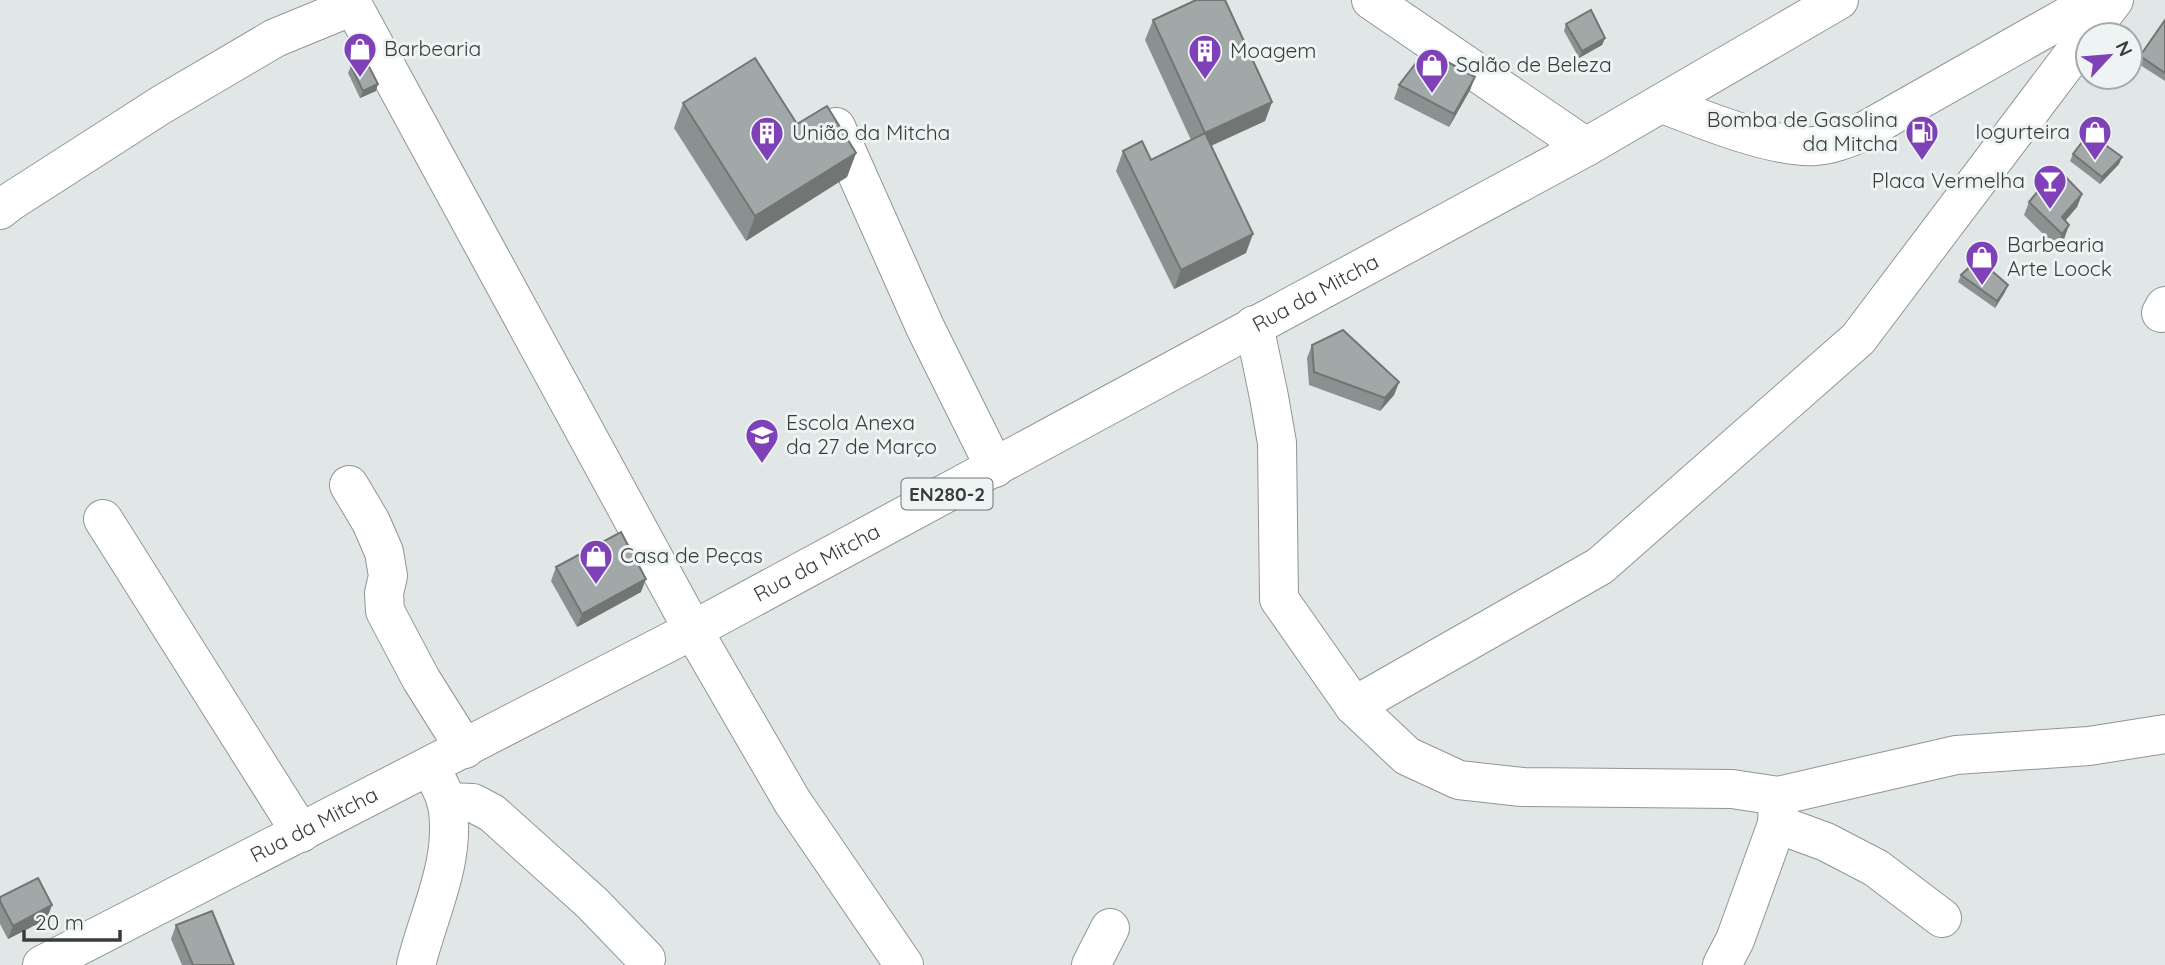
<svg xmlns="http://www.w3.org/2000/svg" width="2165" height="965" viewBox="0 0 2165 965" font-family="Quicksand,sans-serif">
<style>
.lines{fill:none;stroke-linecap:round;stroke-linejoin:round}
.minor-casing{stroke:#909694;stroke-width:40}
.major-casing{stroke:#909694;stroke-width:40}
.minor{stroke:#fff;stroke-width:38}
.major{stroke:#fff;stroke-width:38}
.wall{fill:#8b9090}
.shaded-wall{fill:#717675}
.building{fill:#a2a8a7;stroke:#717675;stroke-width:2}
.labels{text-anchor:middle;stroke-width:6;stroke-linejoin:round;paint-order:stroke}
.shield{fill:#eef4f3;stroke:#707373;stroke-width:2}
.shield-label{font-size:19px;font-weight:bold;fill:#3a3c3c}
.poi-label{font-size:21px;fill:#3a3c3c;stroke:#eef4f3;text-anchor:start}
.street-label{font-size:21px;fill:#3a3c3c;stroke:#eef4f3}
</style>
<rect width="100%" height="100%" fill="#e1e7e6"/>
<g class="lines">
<defs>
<g id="minor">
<polyline points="350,0 693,630 792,801 904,965"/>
<polyline points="1371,0 1586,147"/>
<path d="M 1663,104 C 1701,119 1775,149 1815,146 C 1831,145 1846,139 1861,133 L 2096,0"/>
<polyline points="836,127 925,327 995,468"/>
<polyline points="0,210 10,202 161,105 275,38 353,6"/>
<polyline points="2161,313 2165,306"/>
<polyline points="1254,325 1269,397 1277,443 1279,599 1354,706 1407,756 1459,780 1522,787 1732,789 1778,796 1956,755 2089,746 2165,734"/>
<polyline points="349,485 371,522 384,552 388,576 384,593 385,611 421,679 465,749"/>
<polyline points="103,519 301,833"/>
<polyline points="1354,706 1600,566 1858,339 2114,0"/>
<polyline points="446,802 473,803 492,813 592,903 646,959"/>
<polyline points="1777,824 1826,842 1876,868 1942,918"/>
<path d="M 416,965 C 429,912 457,860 447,804 C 445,795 440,786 436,778"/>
<polyline points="1091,965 1110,928"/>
<polyline points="1722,965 1735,940 1777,824 1778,798"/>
</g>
<g id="major">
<path id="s1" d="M 42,965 L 693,630 L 1586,147 L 1839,0"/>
</g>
</defs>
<!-- minor casing -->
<use href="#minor" class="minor-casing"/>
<!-- major casing -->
<use href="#major" class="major-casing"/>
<!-- minor -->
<use href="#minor" class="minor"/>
<!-- major -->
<use href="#major" class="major"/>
</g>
<!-- wall -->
<g class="wall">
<polygon points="1153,20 1272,102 1265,121 1211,146 1246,253 1174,289 1116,171 1123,151 1151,160 1191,140 1145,40"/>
<polygon points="2165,20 2165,81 2137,63 2140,56"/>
<polygon points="1566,24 1605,38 1602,45 1579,58 1564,31"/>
<polygon points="351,66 376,91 360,98 348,73"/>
<polygon points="1475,77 1470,90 1449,127 1394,99 1399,85"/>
<polygon points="683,103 856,153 847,177 746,241 674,128"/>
<polygon points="2073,154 2119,164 2100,184 2070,161"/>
<polygon points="2082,194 2077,207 2065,221 2069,225 2064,239 2057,248 2024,215 2029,202"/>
<polygon points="1961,275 2005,292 1995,308 1958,282"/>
<polygon points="1312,345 1399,382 1394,395 1380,411 1309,385 1307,358"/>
<polygon points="556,567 641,592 577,627 551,581"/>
<polygon points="0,897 47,919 8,939 0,924"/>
<polygon points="176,925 234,965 182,965 171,939"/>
</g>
<!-- shaded-wall -->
<g class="shaded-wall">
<polygon points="1605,38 1602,45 1579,58 1582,51"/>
<polygon points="1475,77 1470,90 1449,127 1454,114"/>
<polygon points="378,84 376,91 360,98 363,91"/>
<polygon points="1272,102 1265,121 1197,152 1205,133"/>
<polygon points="856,153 847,177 746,241 755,216"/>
<polygon points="2122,157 2119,164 2100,184 2102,177"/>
<polygon points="2082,194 2077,207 2057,230 2062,217"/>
<polygon points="2069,225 2064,239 2057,248 2062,234"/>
<polygon points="1253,234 1246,253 1174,289 1181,270"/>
<polygon points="2008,285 2005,292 1995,308 1997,301"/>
<polygon points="1399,382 1394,395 1380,411 1385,398"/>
<polygon points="646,579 641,592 577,627 582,614"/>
<polygon points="52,905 47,919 8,939 13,926"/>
</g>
<!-- building -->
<g class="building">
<polygon points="1196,0 1225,0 1272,102 1205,133 1153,20"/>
<polygon points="1591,10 1605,38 1582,51 1566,24"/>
<polygon points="2165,20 2165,73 2140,56"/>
<polygon points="1426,50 1475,77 1454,114 1399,85"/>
<polygon points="755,58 797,124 827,106 856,153 755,216 683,103"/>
<polygon points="365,59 378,84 363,91 351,66"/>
<polygon points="1205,133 1253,234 1181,270 1123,151 1142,141 1151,160"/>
<polygon points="2089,133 2122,157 2102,177 2073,154"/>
<polygon points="2057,168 2082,194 2062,217 2069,225 2062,234 2029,202"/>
<polygon points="1978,259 2008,285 1997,301 1961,275"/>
<polygon points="1343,330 1399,382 1385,398 1314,372 1312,345"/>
<polygon points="621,532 646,579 582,614 556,567"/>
<polygon points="38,878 52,905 13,926 0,901 0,897"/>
<polygon points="212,911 234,965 193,965 176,925"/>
</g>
<!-- icons -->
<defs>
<symbol id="shop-pin" viewBox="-11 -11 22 30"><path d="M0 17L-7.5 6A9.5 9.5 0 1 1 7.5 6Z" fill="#7e41b7" stroke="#eef4f3"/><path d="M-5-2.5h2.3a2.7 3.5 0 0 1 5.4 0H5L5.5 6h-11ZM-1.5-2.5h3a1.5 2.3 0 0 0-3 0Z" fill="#fff"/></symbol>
<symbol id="building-pin" viewBox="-11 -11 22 30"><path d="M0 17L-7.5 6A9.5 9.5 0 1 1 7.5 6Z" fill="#7e41b7" stroke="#eef4f3"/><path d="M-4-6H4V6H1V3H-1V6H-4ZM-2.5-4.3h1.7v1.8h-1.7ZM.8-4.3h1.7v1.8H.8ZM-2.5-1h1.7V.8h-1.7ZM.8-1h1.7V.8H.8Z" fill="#fff"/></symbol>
<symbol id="fuel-pin" viewBox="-11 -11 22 30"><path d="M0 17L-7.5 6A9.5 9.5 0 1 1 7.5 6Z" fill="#7e41b7" stroke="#eef4f3"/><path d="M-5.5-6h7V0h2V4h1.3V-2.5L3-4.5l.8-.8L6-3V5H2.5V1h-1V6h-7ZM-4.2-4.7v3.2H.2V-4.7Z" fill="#fff"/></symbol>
<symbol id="bar-pin" viewBox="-11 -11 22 30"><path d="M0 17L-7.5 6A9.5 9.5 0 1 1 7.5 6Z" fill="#7e41b7" stroke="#eef4f3"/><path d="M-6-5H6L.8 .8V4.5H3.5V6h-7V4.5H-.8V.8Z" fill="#fff"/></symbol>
<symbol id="school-pin" viewBox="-11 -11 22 30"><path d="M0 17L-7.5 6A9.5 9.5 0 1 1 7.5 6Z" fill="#7e41b7" stroke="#eef4f3"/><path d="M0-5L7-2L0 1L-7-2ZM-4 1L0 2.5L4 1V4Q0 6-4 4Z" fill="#fff"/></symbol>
</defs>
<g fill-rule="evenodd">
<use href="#shop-pin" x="341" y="30" width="38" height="52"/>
<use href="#building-pin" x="1186" y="32" width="38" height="52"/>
<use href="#shop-pin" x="1413" y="46" width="38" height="52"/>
<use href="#fuel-pin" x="1903" y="113" width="38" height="52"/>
<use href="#shop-pin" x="2076" y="113" width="38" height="52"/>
<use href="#building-pin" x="748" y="114" width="38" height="52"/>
<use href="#bar-pin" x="2031" y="162" width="38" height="52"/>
<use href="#shop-pin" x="1963" y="238" width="38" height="52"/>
<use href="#school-pin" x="743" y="416" width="38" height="52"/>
<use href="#shop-pin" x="577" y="537" width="38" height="52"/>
</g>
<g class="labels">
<!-- shield labels -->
<rect class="shield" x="901.5" y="478.5" width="91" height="31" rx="5"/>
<g class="shield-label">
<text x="947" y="501">EN280-2</text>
</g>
<!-- poi labels -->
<g class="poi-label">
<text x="384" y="56">Barbearia</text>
<text x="1230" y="58">Moagem</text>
<text x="1456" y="72">Salão de Beleza</text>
<text x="1898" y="127" text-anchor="end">Bomba de Gasolina<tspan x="1898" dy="24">da Mitcha</tspan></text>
<text x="2070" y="139" text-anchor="end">Iogurteira</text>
<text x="792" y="140">União da Mitcha</text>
<text x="2025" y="188" text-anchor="end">Placa Vermelha</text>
<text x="2007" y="252">Barbearia<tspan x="2007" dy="24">Arte Loock</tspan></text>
<text x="786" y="430">Escola Anexa<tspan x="786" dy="24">da 27 de Março</tspan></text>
<text x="620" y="563">Casa de Peças</text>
</g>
<!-- street labels -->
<g class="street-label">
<text dy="7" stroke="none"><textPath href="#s1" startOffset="1440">Rua da Mitcha</textPath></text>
<text dy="7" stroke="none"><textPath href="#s1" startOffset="873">Rua da Mitcha</textPath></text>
<text dy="7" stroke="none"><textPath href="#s1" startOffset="306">Rua da Mitcha</textPath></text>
</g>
</g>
<!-- north arrow -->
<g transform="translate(2109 56) rotate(64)"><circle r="33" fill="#eef4f3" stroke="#a6aaaa" stroke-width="2"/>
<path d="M0-5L12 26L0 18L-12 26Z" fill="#7e41b7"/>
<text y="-10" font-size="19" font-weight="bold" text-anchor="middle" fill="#3a3c3c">N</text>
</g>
<!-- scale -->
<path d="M24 930v10h96v-10" fill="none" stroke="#3a3c3c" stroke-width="3.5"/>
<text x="35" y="930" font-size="21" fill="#3a3c3c" stroke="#eef4f3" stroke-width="5" paint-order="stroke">20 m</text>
</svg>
